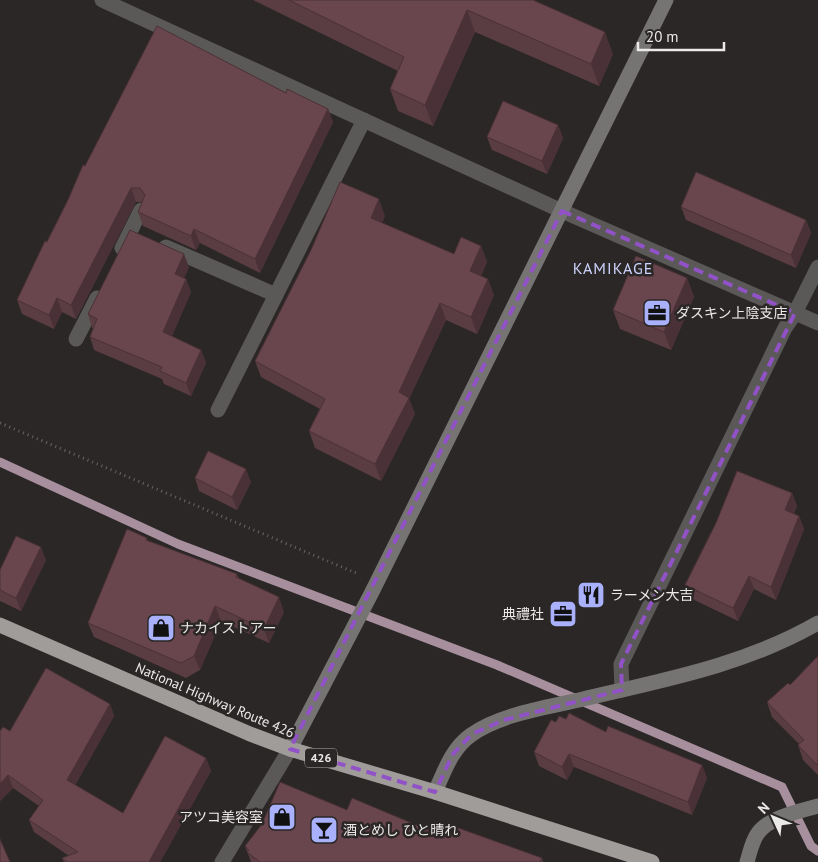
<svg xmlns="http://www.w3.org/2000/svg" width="818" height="862" viewBox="0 0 818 862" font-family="'PT Sans','Noto Sans JP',sans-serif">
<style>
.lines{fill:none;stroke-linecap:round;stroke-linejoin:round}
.stream{stroke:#a78f9d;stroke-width:9}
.path{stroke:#696665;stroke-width:3;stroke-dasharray:1 4;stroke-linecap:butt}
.street{stroke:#5a5958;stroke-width:15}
.secondary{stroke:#767473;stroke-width:15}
.highway{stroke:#9f9c9a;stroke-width:15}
.wall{fill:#5a3c43}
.shaded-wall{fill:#4a3137}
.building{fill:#69464e;stroke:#4a3137}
.marked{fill:none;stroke:#9252c7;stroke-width:4;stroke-dasharray:10 6;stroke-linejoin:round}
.labels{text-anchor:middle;stroke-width:5;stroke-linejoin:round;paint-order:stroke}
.shield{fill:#2a2726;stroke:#b2afae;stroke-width:1}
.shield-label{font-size:12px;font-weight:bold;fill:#ece9e9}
.poi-label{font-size:14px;fill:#ece9e9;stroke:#2a2726;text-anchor:start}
.street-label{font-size:14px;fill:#ece9e9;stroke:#2a2726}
.quarter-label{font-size:16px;letter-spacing:1px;fill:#ccd2fd;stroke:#2a2726}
</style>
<rect width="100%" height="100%" fill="#2a2726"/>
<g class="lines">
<!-- stream -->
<polyline class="stream" points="0,462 178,544 497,665 782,787 811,846 818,851"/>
<!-- path -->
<polyline class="path" points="0,423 356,573"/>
<!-- street -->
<g class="street">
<polyline points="102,0 562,211 818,323"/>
<polyline points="166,247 276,295"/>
<polyline points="122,248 141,210"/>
<polyline points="76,339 97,298"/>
<polyline points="218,410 364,120"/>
<polyline points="622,690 621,664 785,328 795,313 818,267"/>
<polyline points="222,862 290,749"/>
</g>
<!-- secondary -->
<g class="secondary">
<polyline points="290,749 372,592 666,0"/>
<path d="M 435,792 C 444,772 452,748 471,735 C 499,714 550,707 583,699 C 664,680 745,665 818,623"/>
<path d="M 747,862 C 750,852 752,841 758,833 C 769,817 801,811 818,806"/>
</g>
<!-- highway -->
<polyline class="highway" points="0,625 250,734 290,749 435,792 652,862"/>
</g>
<!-- wall -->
<g class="wall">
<polygon points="253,0 533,0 613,54 599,86 475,32 433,126 398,111 390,89 398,71"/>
<polygon points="286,93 328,109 333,122 260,273 200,243 196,250 143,226 138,212 143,202 136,202 76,319 62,312 54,329 22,314 17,300 85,166"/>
<polygon points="558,125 563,138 547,174 492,150 487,137"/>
<polygon points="681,207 806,220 811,233 796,268 686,220"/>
<polygon points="385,216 382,223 454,254 481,246 487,262 481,276 494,295 477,334 446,320 409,399 415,414 381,481 315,448 309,431 320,409 261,377 255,361"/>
<polygon points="189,267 184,278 186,279 191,292 172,336 201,350 206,363 191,396 164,384 162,379 94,350 90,337 93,328 92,328 88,314"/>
<polygon points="687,278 694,297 671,350 620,329 613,310"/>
<polygon points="195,478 251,482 237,510 199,491"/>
<polygon points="792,493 797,506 794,513 799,516 804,529 776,600 754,589 738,621 690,598 685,585"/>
<polygon points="147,538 148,541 237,574 239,578 284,612 269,643 221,621 200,670 186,678 94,637 88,623"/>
<polygon points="46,560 21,611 0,601 0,570"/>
<polygon points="818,656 818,775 803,760 798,745 799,744 772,717 767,702 790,685"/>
<polygon points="110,704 114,716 75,785 123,813 206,758 211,771 160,862 64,862 62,858 69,856 34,832 29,820 39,806 13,788 0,801 10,731"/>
<polygon points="566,719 702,765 707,778 692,815 574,767 567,780 539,766 534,752 556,722"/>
<polygon points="347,810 445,837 542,858 543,862 251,862 245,846"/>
</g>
<!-- shaded-wall -->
<g class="shaded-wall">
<polygon points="467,10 475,32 433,126 425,105"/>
<polygon points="605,32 613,54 599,86 591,64"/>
<polygon points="328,109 333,122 260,273 255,259"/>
<polygon points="558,125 563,138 547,174 542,161"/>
<polygon points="131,188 136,202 76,319 71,305"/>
<polygon points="379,199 385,216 377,235 371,218"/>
<polygon points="806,220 811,233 796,268 791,255"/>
<polygon points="194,229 200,243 196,250 191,236"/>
<polygon points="481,246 487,262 476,288 470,271"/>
<polygon points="184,254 189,267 180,287 175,274"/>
<polygon points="687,278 694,297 671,350 664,332"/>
<polygon points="186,279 191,292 168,345 163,332"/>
<polygon points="488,279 494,295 477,334 471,317"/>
<polygon points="57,298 62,312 54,329 49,315"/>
<polygon points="440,303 446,320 409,399 415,414 381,481 375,464 399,392"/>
<polygon points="201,350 206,363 191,396 186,383"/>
<polygon points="246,469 251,482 237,510 232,497"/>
<polygon points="792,493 797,506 790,523 785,510"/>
<polygon points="799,516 804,529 776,600 771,587"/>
<polygon points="41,547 46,560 21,611 16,598"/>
<polygon points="749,576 754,589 738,621 733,608"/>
<polygon points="279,597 284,612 269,643 264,629"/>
<polygon points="215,606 221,621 200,670 194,656"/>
<polygon points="110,704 114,716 71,793 67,780"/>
<polygon points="569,754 574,767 567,780 562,767"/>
<polygon points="206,758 211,771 160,862 149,862"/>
<polygon points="702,765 707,778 692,815 688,802"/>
<polygon points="8,775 13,788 0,801 0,784"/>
</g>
<!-- building -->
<g class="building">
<polygon points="289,0 533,0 605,32 591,64 467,10 425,105 390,89 404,57"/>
<polygon points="157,26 286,93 287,89 328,109 255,259 194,229 191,236 138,212 145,195 140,188 131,188 71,305 57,298 49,315 17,300 45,241 47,242 68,200 83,165 85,166"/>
<polygon points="503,101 558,125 542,161 487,137"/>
<polygon points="696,172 806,220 791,255 681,207"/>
<polygon points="340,182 379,199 371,218 454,254 461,237 481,246 470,271 488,279 471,317 440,303 399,392 409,398 375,464 309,431 325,399 255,361 311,250"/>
<polygon points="130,230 184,254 175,274 186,279 163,332 201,350 186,383 160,371 162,367 90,337 97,319 88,314"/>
<polygon points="636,256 687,278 664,332 613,310"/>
<polygon points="208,451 246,469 232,497 195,478"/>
<polygon points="737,471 792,493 785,510 799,516 771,587 749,576 733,608 685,585 716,523"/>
<polygon points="127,529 147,538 146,540 237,574 236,577 279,597 264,629 215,606 194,656 181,663 88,623"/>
<polygon points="16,536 41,547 16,598 0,590 0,570"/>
<polygon points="818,656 818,763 817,765 798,745 804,740 767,702 788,683 790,685"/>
<polygon points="46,668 110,704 67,780 123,813 165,736 206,758 149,862 67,862 62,858 78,852 29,820 43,800 8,775 0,784 0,731 3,727 10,731"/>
<polygon points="569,713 606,732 608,726 702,765 688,802 569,754 562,767 534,752 551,720 556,722 559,716 566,719"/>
<polygon points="280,782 347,810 352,798 445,837 450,825 542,858 540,862 260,862 247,852 249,850 245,846 262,824"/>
<polygon points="0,839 10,862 0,862"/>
</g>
<!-- marked area -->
<path class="marked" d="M 562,211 L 795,313 L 621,664 L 622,690 L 504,720 L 472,734 L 453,754 L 435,792 L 290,749 Z"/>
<!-- icons -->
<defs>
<symbol id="office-square" viewBox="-11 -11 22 22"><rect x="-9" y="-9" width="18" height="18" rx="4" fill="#a9b0fc" stroke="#2a2726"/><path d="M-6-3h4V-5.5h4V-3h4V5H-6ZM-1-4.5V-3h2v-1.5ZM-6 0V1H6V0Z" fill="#111"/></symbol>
<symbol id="restaurant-square" viewBox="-11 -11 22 22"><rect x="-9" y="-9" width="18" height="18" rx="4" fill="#a9b0fc" stroke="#2a2726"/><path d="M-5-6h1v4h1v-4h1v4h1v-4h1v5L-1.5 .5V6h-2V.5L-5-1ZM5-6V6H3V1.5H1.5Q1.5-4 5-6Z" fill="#111"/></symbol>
<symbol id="shop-square" viewBox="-11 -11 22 22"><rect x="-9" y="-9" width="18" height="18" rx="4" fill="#a9b0fc" stroke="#2a2726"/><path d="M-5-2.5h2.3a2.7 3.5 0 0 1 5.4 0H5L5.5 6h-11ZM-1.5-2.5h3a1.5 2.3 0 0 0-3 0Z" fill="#111"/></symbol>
<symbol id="bar-square" viewBox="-11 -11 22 22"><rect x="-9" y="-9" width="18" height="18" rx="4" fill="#a9b0fc" stroke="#2a2726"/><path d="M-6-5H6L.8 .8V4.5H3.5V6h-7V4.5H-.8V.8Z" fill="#111"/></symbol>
</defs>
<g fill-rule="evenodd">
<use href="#office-square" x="641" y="297" width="32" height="32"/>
<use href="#restaurant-square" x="575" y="579" width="32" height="32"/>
<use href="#office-square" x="547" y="598" width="32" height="32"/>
<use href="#shop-square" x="145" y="612" width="32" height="32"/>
<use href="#shop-square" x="266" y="801" width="32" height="32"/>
<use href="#bar-square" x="308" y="814" width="32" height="32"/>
</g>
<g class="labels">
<!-- shield labels -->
<rect class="shield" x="305" y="748.5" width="32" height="19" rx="4"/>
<g class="shield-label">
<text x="321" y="762">426</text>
</g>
<!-- poi labels -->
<g class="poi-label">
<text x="676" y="318">ダスキン上陰支店</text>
<text x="610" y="600">ラーメン大吉</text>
<text x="544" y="619" text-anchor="end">典禮社</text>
<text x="180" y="633">ナカイストアー</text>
<text x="263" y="822" text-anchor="end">アツコ美容室</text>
<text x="343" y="835">酒とめし ひと晴れ</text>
</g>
<!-- street labels -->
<g class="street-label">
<text transform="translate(215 700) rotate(23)" y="5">National Highway Route 426</text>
</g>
<!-- quarter labels -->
<g class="quarter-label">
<text x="613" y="274">KAMIKAGE</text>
</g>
</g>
<!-- north arrow -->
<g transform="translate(773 817) rotate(314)" stroke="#2a2726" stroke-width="4" paint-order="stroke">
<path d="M0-4L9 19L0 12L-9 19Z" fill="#ece9e9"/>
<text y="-8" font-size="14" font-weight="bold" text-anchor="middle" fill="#ece9e9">N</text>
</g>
<!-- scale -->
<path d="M638 42v8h86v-8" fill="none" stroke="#ece9e9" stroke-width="2.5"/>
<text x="646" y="42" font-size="15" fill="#ece9e9" stroke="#2a2726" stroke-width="4" paint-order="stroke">20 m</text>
</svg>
